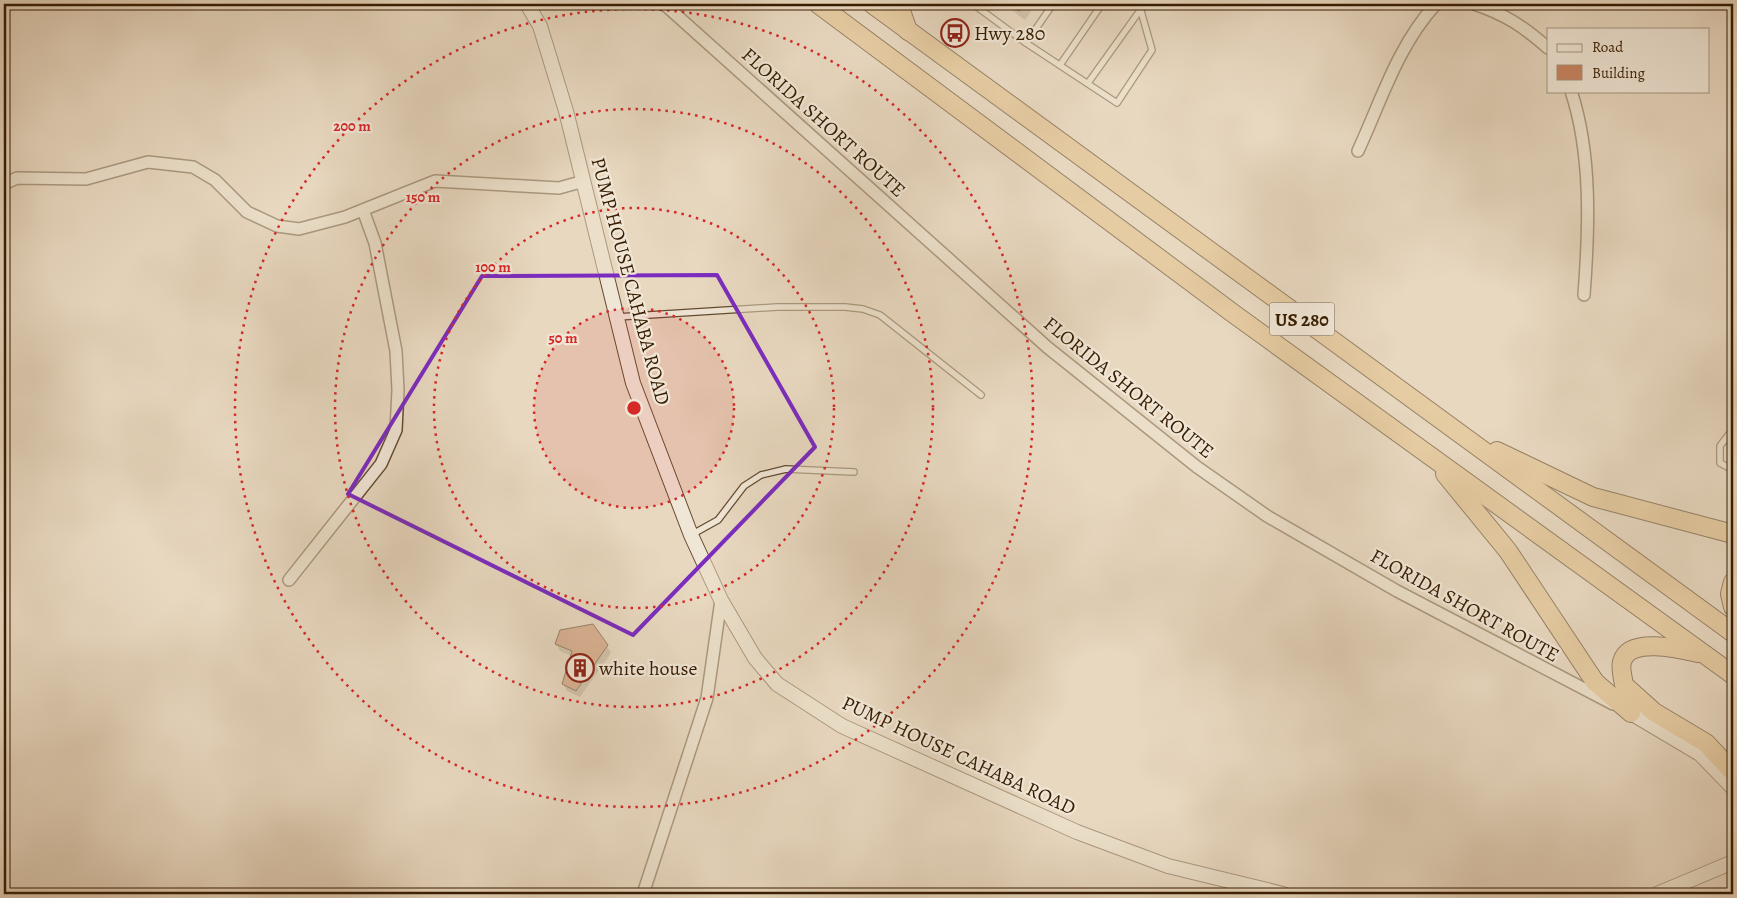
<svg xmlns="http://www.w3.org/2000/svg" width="1737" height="898" viewBox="0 0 1737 898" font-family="Alegreya,serif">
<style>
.shadow{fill:#0003}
.building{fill:#c98563;stroke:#361c00}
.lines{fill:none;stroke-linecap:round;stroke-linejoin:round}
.service-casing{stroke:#624b30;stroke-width:8}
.minor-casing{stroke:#624b30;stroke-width:14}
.tertiary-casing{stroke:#624b30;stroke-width:16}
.trunk-casing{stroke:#361c00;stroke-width:20}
.service{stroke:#f0e6d6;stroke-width:5.5}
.minor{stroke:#f0e6d6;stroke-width:11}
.tertiary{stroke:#f0e6d6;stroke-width:14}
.trunk{stroke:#e4bc80;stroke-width:18}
.marked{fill:none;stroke:#7b2cbf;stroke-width:4;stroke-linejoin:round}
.ring{fill:none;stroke:#d62828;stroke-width:2.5;stroke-dasharray:2.5 5}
.labels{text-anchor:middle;stroke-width:4.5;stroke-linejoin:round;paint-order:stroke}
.shield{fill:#f0e6d6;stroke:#6e5940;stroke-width:1}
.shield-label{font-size:19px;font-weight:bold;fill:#361c00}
.poi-label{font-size:20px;fill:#361c00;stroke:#f0e6d6;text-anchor:start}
.street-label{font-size:20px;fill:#361c00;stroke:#f0e6d6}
.centre{fill:#d62828;stroke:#f0e6d6;stroke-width:2.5}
.ring-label{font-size:15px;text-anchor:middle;font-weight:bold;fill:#d62828;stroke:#f0e6d6;stroke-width:4.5;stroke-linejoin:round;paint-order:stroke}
</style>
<rect width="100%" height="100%" fill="#e8d8c0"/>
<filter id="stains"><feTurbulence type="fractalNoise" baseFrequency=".004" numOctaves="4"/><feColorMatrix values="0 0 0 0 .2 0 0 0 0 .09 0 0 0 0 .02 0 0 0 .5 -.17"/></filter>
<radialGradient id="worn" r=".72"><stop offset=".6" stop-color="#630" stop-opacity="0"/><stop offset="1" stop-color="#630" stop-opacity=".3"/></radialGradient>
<!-- shadow -->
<g class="shadow">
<polygon points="1004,4 1036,4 1025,20"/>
<polygon points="556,644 607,646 611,653 580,697 567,691 563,684 572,656 560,651"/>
</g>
<!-- building -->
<g class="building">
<polygon points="1010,4 1024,4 1019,11"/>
<polygon points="593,624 608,645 576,691 562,684 572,651 555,644 560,630"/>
</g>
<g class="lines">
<defs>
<g id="service">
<polyline points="973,4 1026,43"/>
<polyline points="1053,4 1026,43 1117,103 1152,50 1139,4"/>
<polyline points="1060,65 1102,4"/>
<polyline points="1088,83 1141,9"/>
<polyline points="617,317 777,307 845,307 863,309 880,315 981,395"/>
<polyline points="1733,429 1720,446 1720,463 1733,470"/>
<polyline points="691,535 718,520 744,486 761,475 786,469 854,472"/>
</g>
<g id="minor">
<polyline points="664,4 1047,347 1197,467 1267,516 1397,591 1613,704"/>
<path d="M 1474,4 C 1505,14 1524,27 1548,48"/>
<path d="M 1571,91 C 1592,154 1589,229 1584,295"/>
<path d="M 1358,151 C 1381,101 1398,45 1436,4"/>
<polyline points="4,184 17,178 86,179 148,162 193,167 215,180 247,212 277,226 299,229 345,217 435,181 559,188 584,181"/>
<polyline points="289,580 381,464 396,430 398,390 396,351 375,243 363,210"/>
<polyline points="643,894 707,698 721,600"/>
</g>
<g id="tertiary">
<polyline points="527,4 540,26 566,111 633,383 691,535 721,600 755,658 777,684 842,726 1077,832 1168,866 1283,894"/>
<polyline points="1631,713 1700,754 1733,788"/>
<polyline points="1657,894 1733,862"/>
</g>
<g id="trunk">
<polyline points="818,4 1234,314 1733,675"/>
<polyline points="872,4 1733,633"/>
<polyline points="894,4 900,8 908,31"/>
<polyline points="1497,451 1593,497 1733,534"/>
<polyline points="1445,474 1508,551 1595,682 1631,713"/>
<polyline points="1733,582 1730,594 1733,607"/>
<path d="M 1698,653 C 1681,649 1628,636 1622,662 C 1620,668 1623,678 1624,685 L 1654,712 L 1706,743 L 1733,772"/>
</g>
</defs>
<!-- service casing -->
<use href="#service" class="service-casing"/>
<!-- minor casing -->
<use href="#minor" class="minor-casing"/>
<!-- tertiary casing -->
<use href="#tertiary" class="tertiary-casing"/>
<!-- trunk casing -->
<use href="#trunk" class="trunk-casing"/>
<!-- service -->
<use href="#service" class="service"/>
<!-- minor -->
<use href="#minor" class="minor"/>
<!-- tertiary -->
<use href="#tertiary" class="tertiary"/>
<!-- trunk -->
<use href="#trunk" class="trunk"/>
</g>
<!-- marked area -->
<path d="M0 0H1737V898H0ZM 717,275 L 815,447 L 633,635 L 348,494 L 482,276 Z" fill="#e8d8c0" fill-opacity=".55" fill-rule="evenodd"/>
<path class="marked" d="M 717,275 L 815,447 L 633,635 L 348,494 L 482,276 Z"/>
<!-- distance rings -->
<circle cx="634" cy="408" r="100" fill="#d62828" fill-opacity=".12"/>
<g class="ring">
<circle cx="634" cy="408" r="100"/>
<circle cx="634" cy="408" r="200"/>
<circle cx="634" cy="408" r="299"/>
<circle cx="634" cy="408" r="399"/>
</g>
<!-- icons -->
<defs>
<symbol id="bus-ring" viewBox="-11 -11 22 22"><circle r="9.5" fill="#f0e6d6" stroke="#8f2418" stroke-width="1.5"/><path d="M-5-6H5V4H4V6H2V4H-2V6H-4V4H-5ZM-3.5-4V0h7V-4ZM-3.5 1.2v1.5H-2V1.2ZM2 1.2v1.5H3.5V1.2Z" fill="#8f2418"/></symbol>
<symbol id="building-ring" viewBox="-11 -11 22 22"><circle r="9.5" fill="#f0e6d6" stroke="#8f2418" stroke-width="1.5"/><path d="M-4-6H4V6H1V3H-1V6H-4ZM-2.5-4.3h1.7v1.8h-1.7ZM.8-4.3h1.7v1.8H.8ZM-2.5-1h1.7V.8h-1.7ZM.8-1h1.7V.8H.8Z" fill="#8f2418"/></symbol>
</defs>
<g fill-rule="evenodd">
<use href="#bus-ring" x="939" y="17" width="32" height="32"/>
<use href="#building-ring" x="564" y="652" width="32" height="32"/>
</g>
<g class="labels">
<!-- shield labels -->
<rect class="shield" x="1269.5" y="302.5" width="65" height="33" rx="4"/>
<g class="shield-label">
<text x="1302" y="326">US 280</text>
</g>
<!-- poi labels -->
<g class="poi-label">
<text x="974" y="40">Hwy 280</text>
<text x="599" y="675">white house</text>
</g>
<!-- street labels -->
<g class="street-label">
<text transform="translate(824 122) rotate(42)" y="7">FLORIDA SHORT ROUTE</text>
<text transform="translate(631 281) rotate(75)" y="7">PUMP HOUSE CAHABA ROAD</text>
<text transform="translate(1129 387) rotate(39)" y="7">FLORIDA SHORT ROUTE</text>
<text transform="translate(1465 605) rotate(29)" y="7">FLORIDA SHORT ROUTE</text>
<text transform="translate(959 755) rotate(25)" y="7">PUMP HOUSE CAHABA ROAD</text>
</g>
</g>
<circle cx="634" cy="408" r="8" class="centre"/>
<g class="ring-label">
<text x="352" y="131">200 m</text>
<text x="423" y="202">150 m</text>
<text x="493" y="272">100 m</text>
<text x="563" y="343">50 m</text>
</g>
<!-- margin -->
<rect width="1737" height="898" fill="none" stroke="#e8d8c0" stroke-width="20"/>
<rect x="5" y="5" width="1727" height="888" fill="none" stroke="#361c00" stroke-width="2.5"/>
<rect x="10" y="10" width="1717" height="878" fill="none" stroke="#361c00"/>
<!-- legend -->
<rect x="1547" y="28" width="162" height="65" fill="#f0e6d6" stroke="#a69580"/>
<rect x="1557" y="44" width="25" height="8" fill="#f0e6d6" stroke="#a69580"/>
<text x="1592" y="52" font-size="15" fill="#361c00">Road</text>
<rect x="1557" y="65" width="25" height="15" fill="#c98563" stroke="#a69580"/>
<text x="1592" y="78" font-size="15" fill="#361c00">Building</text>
<rect width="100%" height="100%" filter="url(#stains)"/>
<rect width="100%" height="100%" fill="url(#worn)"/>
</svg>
